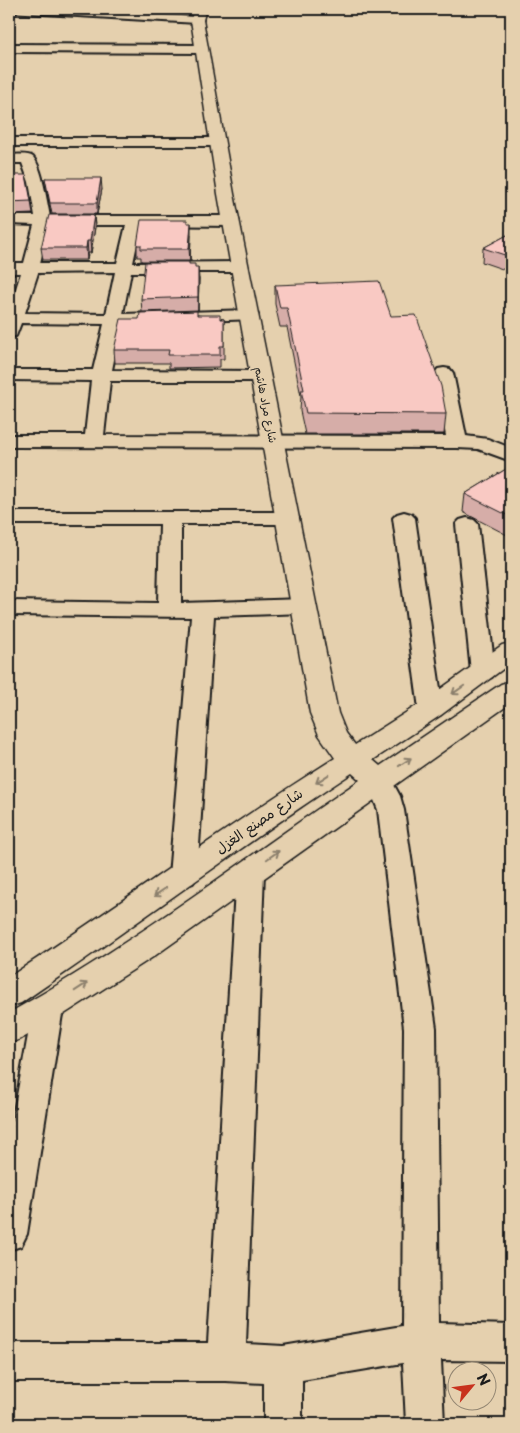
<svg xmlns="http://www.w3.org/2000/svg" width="520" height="1433" viewBox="0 0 520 1433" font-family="'Playpen Sans','Playpen Sans Arabic',sans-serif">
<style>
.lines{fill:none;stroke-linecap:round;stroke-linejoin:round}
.minor-casing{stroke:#1c1c1c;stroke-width:4}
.tertiary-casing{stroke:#1c1c1c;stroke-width:3}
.minor{fill:#e5d0ae;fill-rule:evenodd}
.tertiary{fill:#e5d0ae;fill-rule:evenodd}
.wall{fill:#d6ada8;stroke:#1c1c1c}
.shaded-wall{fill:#ae8d88;stroke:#1c1c1c}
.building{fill:#f9c9c3;stroke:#1c1c1c}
.oneway{stroke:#8b7f6c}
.labels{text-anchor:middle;stroke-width:4;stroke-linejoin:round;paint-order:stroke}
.far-street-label{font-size:11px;fill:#1c1c1c;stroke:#e5d0ae}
.street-label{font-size:14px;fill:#1c1c1c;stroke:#e5d0ae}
</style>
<rect width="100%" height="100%" fill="#e5d0ae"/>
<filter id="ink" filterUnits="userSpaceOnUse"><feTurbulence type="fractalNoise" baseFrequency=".02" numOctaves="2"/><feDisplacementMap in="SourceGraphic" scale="10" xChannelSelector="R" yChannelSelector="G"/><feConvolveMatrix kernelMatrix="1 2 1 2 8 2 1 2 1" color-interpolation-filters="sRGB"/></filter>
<g filter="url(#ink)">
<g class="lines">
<defs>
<g id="minor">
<polygon points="9,9 61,9 197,17 203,20 197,23 9,12"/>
<polygon points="9,44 201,45 207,49 201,53 9,52"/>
<polygon points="9,138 216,138 223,142 216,146 9,146"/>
<path d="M 9,155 C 15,155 28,153 33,157 C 42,167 47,202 50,216 L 231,216 L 236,218 L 239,221 L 236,224 L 231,226 L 141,225 L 133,263 L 240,262 L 246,264 L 248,267 L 246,270 L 240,272 L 131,272 L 123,314 L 249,310 L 255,311 L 258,315 L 255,319 L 121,324 L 112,370 L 261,371 L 267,372 L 270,376 L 267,380 L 261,381 L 110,381 L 104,435 L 446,436 L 435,373 L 438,369 L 444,368 L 450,369 L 453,373 L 466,436 L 488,439 L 511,448 L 511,461 L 478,449 L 457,448 L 9,447 L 9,435 L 85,435 L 91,381 L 9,380 L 9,370 L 93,370 L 104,324 L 21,323 L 16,336 L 9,337 L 9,310 L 21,273 L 9,273 L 9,263 L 24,263 L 34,225 L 9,224 L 9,216 L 35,216 L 29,182 L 22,163 L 9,163 ZM 49,225 L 126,225 L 117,263 L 40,263 ZM 115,272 L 106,314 L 25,313 L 38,273 Z"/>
<polygon points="9,512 288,512 295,514 299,518 295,522 288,524 181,524 181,603 305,599 313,601 316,606 313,611 305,613 214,616 197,876 193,883 183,886 173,883 169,876 191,617 9,615 9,601 158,603 160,524 9,524"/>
<polygon points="404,512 411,514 415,518 443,709 440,715 431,717 422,715 419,709 393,518 397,514"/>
<polygon points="467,518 474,520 478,524 495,672 492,677 483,680 474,677 471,672 456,524 460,520"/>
<polygon points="379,771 388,774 400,796 404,810 436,1028 439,1323 511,1325 511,1361 441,1360 444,1424 406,1424 403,1363 302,1380 302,1424 264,1424 264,1383 226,1381 9,1381 9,1343 208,1343 236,872 240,865 250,862 260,865 264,872 246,1344 283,1346 402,1326 404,1028 378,810 366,780 370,774"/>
<polygon points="48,996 59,999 63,1008 27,1234 21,1246 9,1250 9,1139 33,1008 37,999"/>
</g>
<path id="tertiary" d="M 194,9 L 206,9 L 203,20 L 234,194 L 338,713 L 346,733 L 355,745 L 421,703 L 502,645 L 511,643 L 511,663 L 441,715 L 373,760 L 380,766 L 501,684 L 511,681 L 511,703 L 153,957 L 55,1020 L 21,1039 L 9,1043 L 9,1013 C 132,945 244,859 360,780 L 352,773 C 239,847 132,928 21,1003 L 9,1007 L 9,977 C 119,905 224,828 335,758 L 319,735 L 310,713 L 218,194 L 191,20 Z"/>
</defs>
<!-- minor casing -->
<use href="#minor" class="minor-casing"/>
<!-- tertiary casing -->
<use href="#tertiary" class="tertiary-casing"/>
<!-- minor -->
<use href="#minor" class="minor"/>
<!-- tertiary -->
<use href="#tertiary" class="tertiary"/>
</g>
<!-- wall -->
<g class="wall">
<polygon points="9,175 31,201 33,214 9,215"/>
<polygon points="45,178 102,189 97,214 52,214 47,189"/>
<polygon points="94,215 95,227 91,253 88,253 87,260 43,260 41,248"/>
<polygon points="187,223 191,235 190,261 141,261 141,257 137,257 137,245"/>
<polygon points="511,233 511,272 482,262 483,248"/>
<polygon points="189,264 195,267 199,279 198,310 142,312 141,299"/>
<polygon points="275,285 391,316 446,414 444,434 305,434 300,411 301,396 287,327 280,327 275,304"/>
<polygon points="198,315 224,319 224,359 220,359 220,367 169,368 169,363 115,363 114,350 139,319"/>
<polygon points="511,466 511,537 463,512 465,494"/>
</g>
<!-- shaded-wall -->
<g class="shaded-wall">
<polygon points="101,178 102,189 97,214 97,203"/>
<polygon points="94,215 95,227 91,253 90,241"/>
<polygon points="191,223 191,235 190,261 189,249"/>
<polygon points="87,241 88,253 87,260 86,248"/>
<polygon points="198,267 199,279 198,310"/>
</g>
<!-- building -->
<g class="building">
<polygon points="9,175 26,175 31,201 9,202"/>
<polygon points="45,178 101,178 97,203 50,203"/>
<polygon points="49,215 94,215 90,241 87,241 86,248 41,248"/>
<polygon points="141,220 187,220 187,223 191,223 189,249 141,249 141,245 137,245"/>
<polygon points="511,233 511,257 483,248"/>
<polygon points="145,262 189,262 189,264 195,264 195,267 198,267 198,297 141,299"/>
<polygon points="379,281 391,316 416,315 441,386 446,414 306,413 301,390 304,390 287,308 280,308 275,285"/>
<polygon points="197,311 197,315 220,315 220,319 224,319 224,346 220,346 220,355 168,355 169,350 114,350 121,319 139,319 140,313"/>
<polygon points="511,466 511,517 465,494"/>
</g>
<!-- one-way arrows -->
<defs><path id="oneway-shaft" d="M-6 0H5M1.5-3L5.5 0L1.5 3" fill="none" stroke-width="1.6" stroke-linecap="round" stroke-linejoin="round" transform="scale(1.25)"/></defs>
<g class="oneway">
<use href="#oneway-shaft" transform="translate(458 690) rotate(145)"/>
<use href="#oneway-shaft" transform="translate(405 762) rotate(-34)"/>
<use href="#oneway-shaft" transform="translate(322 779) rotate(147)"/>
<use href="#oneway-shaft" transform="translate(273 855) rotate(-35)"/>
<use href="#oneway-shaft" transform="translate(160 892) rotate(145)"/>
<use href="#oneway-shaft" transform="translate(81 987) rotate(-33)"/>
</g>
</g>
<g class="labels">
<!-- far-street labels -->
<g class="far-street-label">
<text transform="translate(266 405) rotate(79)" y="4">شارع مراد هاشم</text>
</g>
<!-- street labels -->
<g class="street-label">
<text transform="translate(259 821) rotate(-35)" y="5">شارع مصنع الغزل</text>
</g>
</g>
<!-- margin -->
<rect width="520" height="1433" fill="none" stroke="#e5d0ae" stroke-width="30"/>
<rect x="15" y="15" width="490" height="1403" fill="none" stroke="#1c1c1c" stroke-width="2" filter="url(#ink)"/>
<!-- north arrow -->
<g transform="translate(472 1386) rotate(61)"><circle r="24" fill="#e5d0ae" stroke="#958874"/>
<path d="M0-4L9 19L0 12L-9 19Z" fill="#c8321e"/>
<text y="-8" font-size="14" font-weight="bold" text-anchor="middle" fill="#1c1c1c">N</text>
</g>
</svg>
